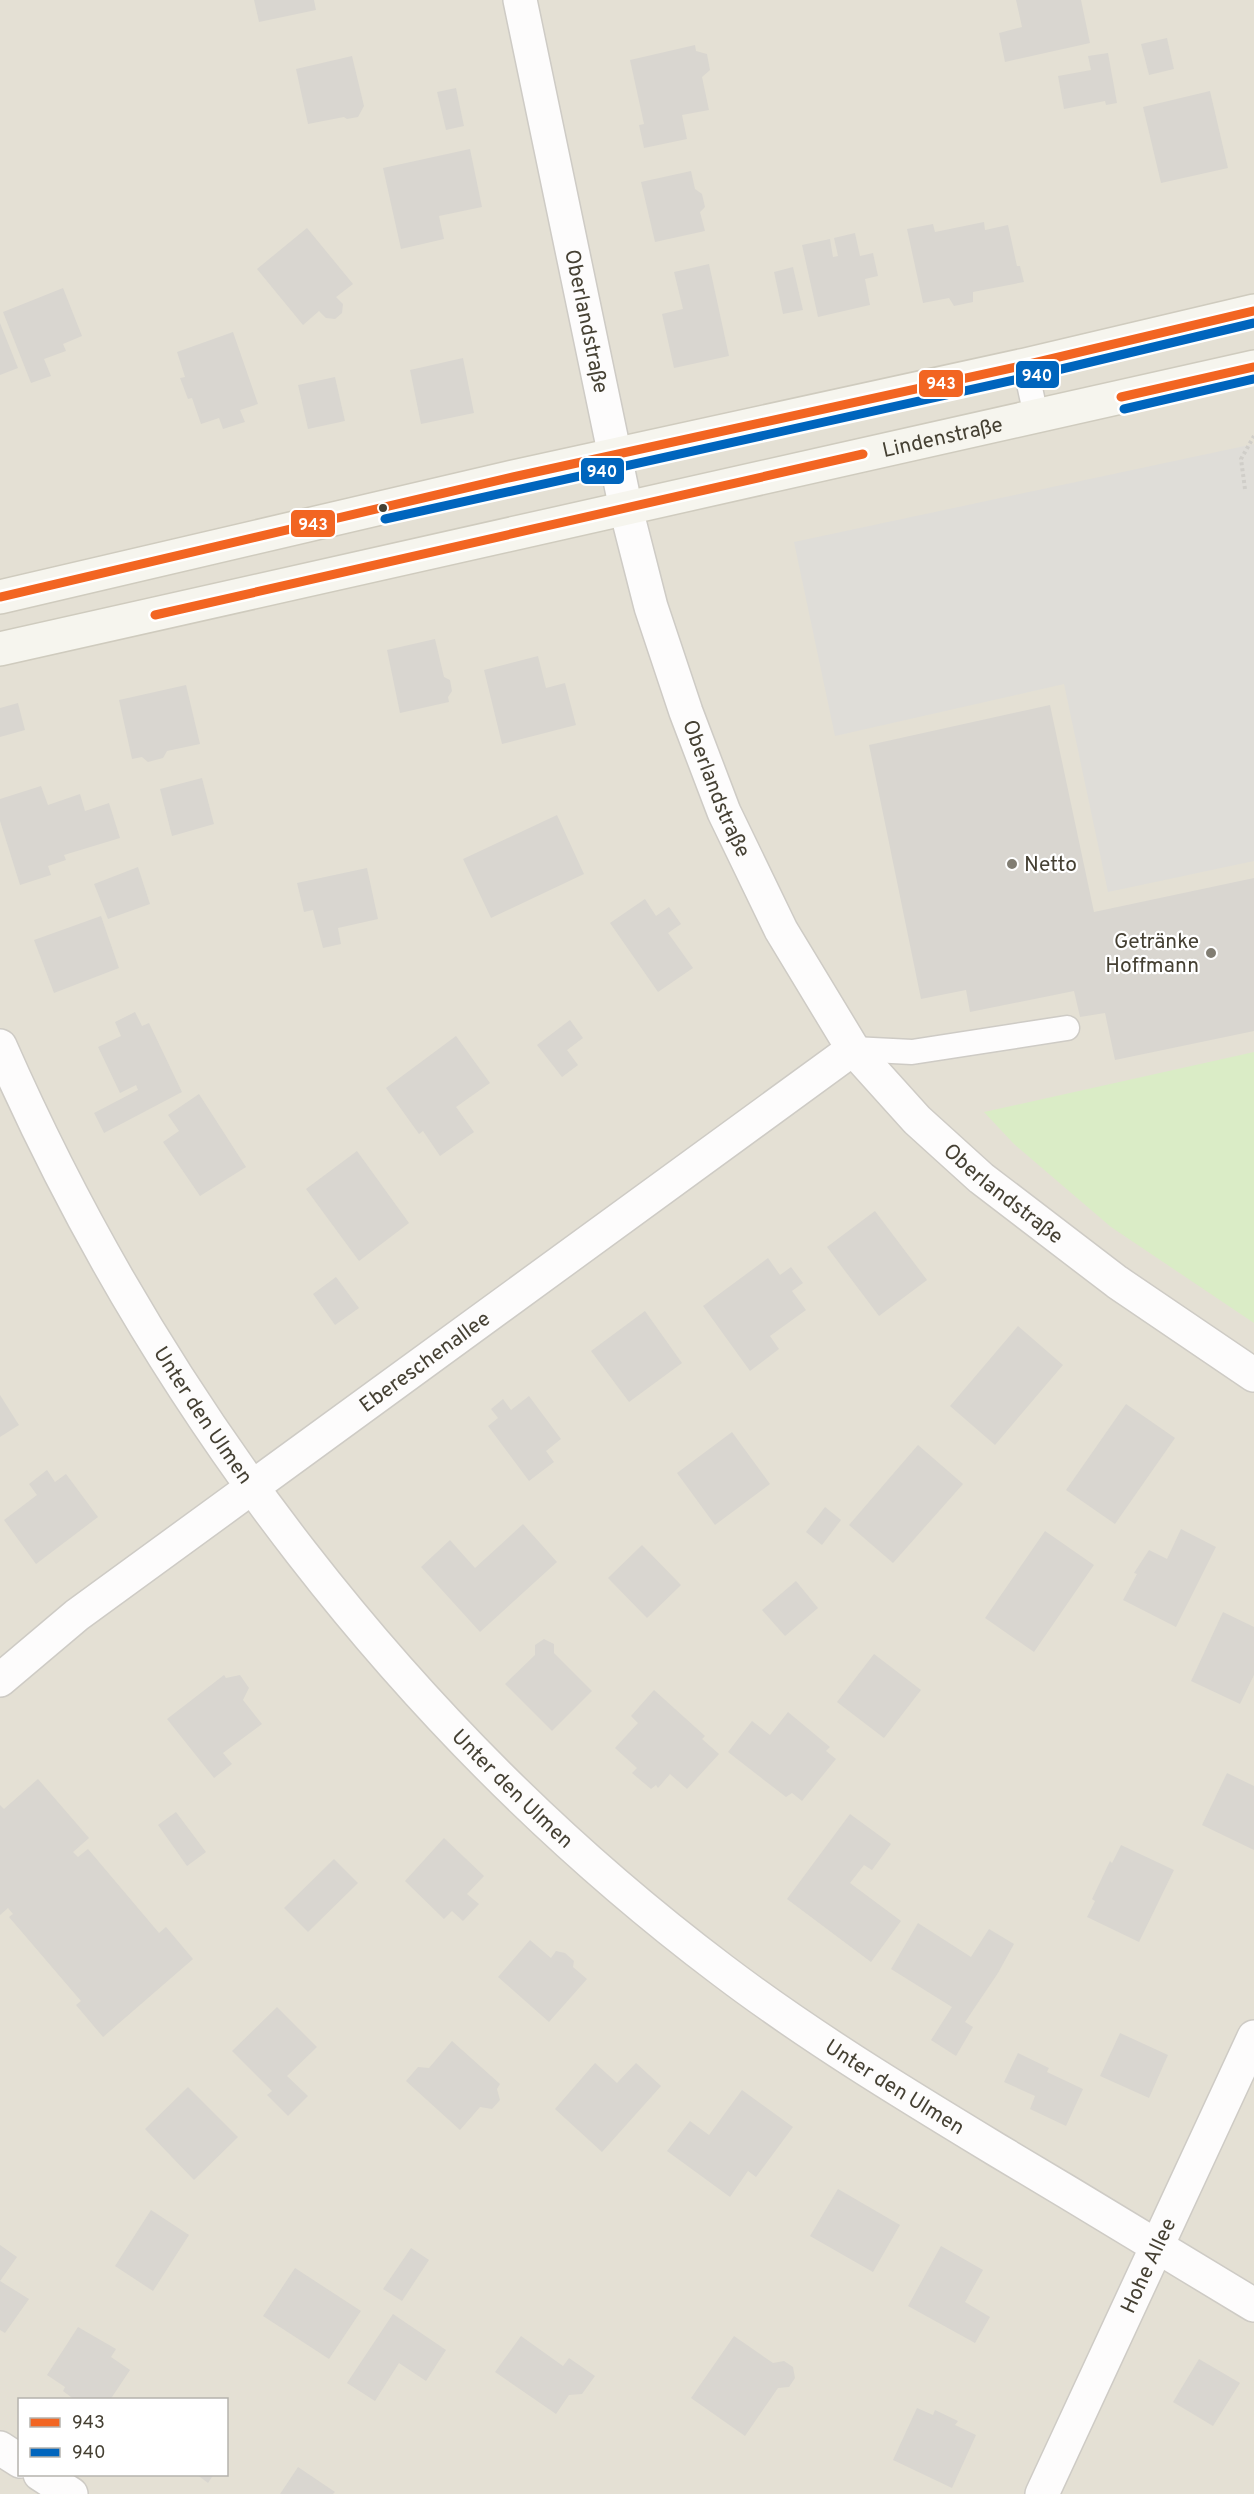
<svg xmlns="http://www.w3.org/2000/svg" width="1254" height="2494" viewBox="0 0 1254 2494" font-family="Overpass,sans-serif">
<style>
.residential{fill:#e4e0d4;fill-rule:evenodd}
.green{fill:#daecc6}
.parking{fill:#dfddd8}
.building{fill:#d9d6d0}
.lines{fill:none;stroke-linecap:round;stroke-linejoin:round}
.lane-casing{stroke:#cecbc5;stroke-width:27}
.street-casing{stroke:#cecbc5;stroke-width:36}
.secondary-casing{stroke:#cfcbbe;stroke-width:36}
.path{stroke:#d0cec9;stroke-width:4;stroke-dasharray:3 3;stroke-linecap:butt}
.lane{stroke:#fdfcfc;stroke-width:24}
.street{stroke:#fdfcfc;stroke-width:33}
.secondary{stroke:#f6f5ee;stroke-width:33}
.bus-1-casing{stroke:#fff;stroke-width:14}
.bus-2-casing{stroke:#fff;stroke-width:14}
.bus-1{stroke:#f26522;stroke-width:9}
.bus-2{stroke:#0065bd;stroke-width:9}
.bus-dot{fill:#454033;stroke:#fff;stroke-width:2}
.poi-dot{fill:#817d72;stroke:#fff;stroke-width:2}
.labels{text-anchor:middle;stroke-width:4.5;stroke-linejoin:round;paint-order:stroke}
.street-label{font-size:21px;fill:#454033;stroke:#fff}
.poi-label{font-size:21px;fill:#454033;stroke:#fff;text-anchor:start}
.line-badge{stroke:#fff;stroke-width:2}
.badge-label{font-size:16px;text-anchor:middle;font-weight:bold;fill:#fff}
</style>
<rect width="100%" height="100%" fill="#f0eee8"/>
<!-- residential -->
<path class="residential" d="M 0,0 L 1254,0 L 1254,2494 L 0,2494 ZM 20,2400 L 226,2400 L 226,2474 L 20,2474 Z"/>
<!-- green -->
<polygon class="green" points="1254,1052 1254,1323 1111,1227 1014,1144 984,1112"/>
<!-- parking -->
<polygon class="parking" points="1254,444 1254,861 1108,892 1064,684 835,736 794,542"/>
<!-- building -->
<g class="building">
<polygon points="254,0 314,0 316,10 259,22"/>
<polygon points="1016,0 1081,0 1090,43 1005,62 999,33 1022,27"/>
<polygon points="1167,38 1174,69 1149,75 1141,44"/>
<polygon points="695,45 696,51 707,54 710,70 702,77 709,110 682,115 687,139 644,148 639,125 644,124 630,60"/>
<polygon points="1108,53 1117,103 1106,105 1105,101 1064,109 1058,76 1091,70 1088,56"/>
<polygon points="352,56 364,106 358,117 347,119 344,117 308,124 296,69"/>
<polygon points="456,88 464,126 446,130 437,92"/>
<polygon points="1210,91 1228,168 1161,183 1143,107"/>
<polygon points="470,149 482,207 439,216 444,239 401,249 383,168"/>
<polygon points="691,171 695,189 702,194 705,207 700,212 705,231 655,242 641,182"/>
<polygon points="984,222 985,230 1008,225 1017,266 1020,266 1024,282 973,292 973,302 954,306 949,298 923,303 907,229 933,224 935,232"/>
<polygon points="307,228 353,284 336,297 343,304 342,313 335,319 326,318 319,311 303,325 257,269"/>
<polygon points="855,233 860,256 873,253 878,276 865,279 870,305 818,317 802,245 830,239 833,257 838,256 834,238"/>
<polygon points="709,264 729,356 674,368 662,314 683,309 674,272"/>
<polygon points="793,267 803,310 783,314 774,272"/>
<polygon points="63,288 82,336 63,344 66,351 44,359 51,376 31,383 3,312"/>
<polygon points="0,323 18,368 0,375"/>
<polygon points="233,332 258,404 240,410 245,422 223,429 219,418 201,424 192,398 188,399 180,378 185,377 177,352"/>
<polygon points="463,358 474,413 421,424 410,370"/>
<polygon points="335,377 345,421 308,429 298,385"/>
<polygon points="435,639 444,677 450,680 452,691 448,697 449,702 400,713 387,650"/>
<polygon points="538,656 546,688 565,683 576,725 502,744 484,670"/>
<polygon points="186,685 200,744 167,751 163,758 148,762 142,757 132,759 119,700"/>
<polygon points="18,703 25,730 0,737 0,708"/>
<polygon points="1050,705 1094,912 1254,878 1254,1031 1115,1060 1105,1013 1080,1017 1074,991 970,1012 966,990 921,999 869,745"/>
<polygon points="202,778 214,824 172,836 160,789"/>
<polygon points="41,786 48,805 80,794 85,811 109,803 120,838 64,855 66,860 48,866 51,875 20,885 0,821 0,799"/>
<polygon points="557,815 584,874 491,918 463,859"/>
<polygon points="138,867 150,904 108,919 94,884"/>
<polygon points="367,868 378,919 338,928 341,944 323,948 313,910 304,912 297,883"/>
<polygon points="645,899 656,916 669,907 681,924 668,933 693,968 658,992 610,923"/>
<polygon points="101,916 119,968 54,993 34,940"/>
<polygon points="135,1012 142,1026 149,1023 182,1092 104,1133 94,1113 138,1090 136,1085 120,1093 98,1047 121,1036 115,1022"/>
<polygon points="570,1020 583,1038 567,1050 578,1065 562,1077 537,1045"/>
<polygon points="456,1036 490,1083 456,1107 474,1132 440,1156 423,1131 419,1134 386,1088"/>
<polygon points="199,1094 246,1167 200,1196 163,1142 179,1131 168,1115"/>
<polygon points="357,1151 409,1223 359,1261 306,1189"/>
<polygon points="875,1211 927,1280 879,1316 827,1247"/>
<polygon points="768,1258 780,1275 791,1267 803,1283 792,1291 806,1310 770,1336 779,1349 750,1371 703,1306"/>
<polygon points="336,1277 359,1308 335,1325 313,1294"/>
<polygon points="645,1311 682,1363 629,1402 591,1351"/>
<polygon points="1018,1326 1063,1365 995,1445 950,1406"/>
<polygon points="0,1395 19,1425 0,1437"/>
<polygon points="529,1396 561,1439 546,1451 554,1462 529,1481 488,1426 498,1418 491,1409 503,1399 511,1410"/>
<polygon points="1126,1404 1175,1438 1115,1524 1066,1490"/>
<polygon points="732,1432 770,1484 715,1525 677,1473"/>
<polygon points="918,1445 963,1484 893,1563 849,1525"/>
<polygon points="47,1470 55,1482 66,1474 98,1517 36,1564 4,1520 37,1495 29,1484"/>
<polygon points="825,1507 841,1520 822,1545 806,1532"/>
<polygon points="523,1524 557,1562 480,1632 421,1567 450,1540 475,1568"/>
<polygon points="1181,1529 1216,1547 1176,1627 1123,1600 1137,1574 1134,1573 1149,1550 1167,1559"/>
<polygon points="1045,1531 1094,1565 1034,1652 985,1618"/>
<polygon points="642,1545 681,1585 647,1618 608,1578"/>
<polygon points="796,1581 818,1608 785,1636 762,1610"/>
<polygon points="1223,1612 1254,1627 1254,1675 1240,1704 1191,1681"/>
<polygon points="544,1639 554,1644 554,1653 592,1691 552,1731 505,1684 535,1655 535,1645"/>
<polygon points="874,1654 921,1690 884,1738 837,1702"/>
<polygon points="224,1675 226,1678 240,1675 249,1688 243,1700 262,1724 223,1753 232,1764 214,1778 167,1719"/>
<polygon points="654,1690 705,1736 702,1739 719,1754 687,1789 670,1774 658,1788 656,1785 651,1789 632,1773 637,1768 615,1748 638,1723 631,1716"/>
<polygon points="788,1712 830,1747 826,1751 836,1759 802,1801 792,1793 786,1797 728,1752 752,1721 770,1735"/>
<polygon points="1227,1773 1254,1786 1254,1850 1202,1825"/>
<polygon points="38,1779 89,1838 73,1852 78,1857 88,1849 159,1933 166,1927 193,1959 103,2037 76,2005 81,2001 9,1917 13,1914 8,1908 0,1915 0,1805 4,1809"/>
<polygon points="176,1812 206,1852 187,1866 158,1825"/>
<polygon points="850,1814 891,1844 872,1870 864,1865 850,1883 901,1921 871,1962 787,1899"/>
<polygon points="444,1838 484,1876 467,1894 479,1904 463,1921 452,1911 444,1919 405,1881"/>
<polygon points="1121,1845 1174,1870 1139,1942 1087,1917 1095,1901 1092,1899 1110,1861 1112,1863"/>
<polygon points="334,1859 358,1883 308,1932 284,1908"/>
<polygon points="918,1923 971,1957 989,1929 1014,1944 998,1973 965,2022 973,2027 956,2056 931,2040 952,2007 891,1969"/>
<polygon points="530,1940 551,1958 556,1951 565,1953 574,1961 573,1967 587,1979 549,2022 498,1977"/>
<polygon points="277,2007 317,2047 287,2076 308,2096 288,2116 267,2095 272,2091 232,2051"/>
<polygon points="1120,2033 1168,2055 1149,2098 1100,2076"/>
<polygon points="452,2041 500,2084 497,2089 500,2100 492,2109 480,2107 460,2130 406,2081 418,2067 429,2068"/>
<polygon points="1018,2053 1049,2068 1047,2072 1083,2089 1066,2126 1030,2109 1035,2096 1004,2082"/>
<polygon points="595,2063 617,2083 636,2063 661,2086 602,2152 555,2109"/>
<polygon points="188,2087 238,2137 194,2180 145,2129"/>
<polygon points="742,2090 793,2127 756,2177 748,2171 730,2197 667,2151 690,2121 709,2135"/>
<polygon points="838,2189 900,2225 873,2272 810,2236"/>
<polygon points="151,2210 189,2235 153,2291 115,2266"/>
<polygon points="0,2245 17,2257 0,2281 29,2299 5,2333 0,2330"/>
<polygon points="941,2246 983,2270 965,2302 990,2317 975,2343 908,2306"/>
<polygon points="411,2248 429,2260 402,2301 383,2289"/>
<polygon points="295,2268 361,2311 329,2359 263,2316"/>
<polygon points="393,2314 446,2350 426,2381 399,2363 375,2401 347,2383"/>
<polygon points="78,2327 116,2349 111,2357 130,2370 110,2400 75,2400 63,2391 65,2387 47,2375"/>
<polygon points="521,2336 563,2366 569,2358 595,2376 582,2394 569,2395 556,2414 495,2372"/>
<polygon points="734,2336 773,2363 784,2361 793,2367 795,2378 789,2387 778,2388 745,2436 691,2398"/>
<polygon points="1199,2359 1240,2383 1213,2426 1173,2402"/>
<polygon points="917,2408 933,2415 935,2410 958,2421 955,2425 976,2435 952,2488 893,2460"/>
<polygon points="298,2467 335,2492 333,2494 280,2494"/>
<polygon points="196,2474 214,2474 208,2483"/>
</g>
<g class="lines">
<defs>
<g id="lane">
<polyline points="1025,365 1036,416"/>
<polyline points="853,1049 912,1052 1067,1028"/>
</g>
<g id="street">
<path id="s1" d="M 520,0 L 626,509 L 651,607 L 686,712 L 724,812 L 781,930 L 853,1049 L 917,1120 L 981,1178 L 1117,1282 L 1254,1375"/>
<path id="s2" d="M 0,1046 C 158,1406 408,1733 722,1970 C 809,2036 903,2093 997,2150 C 1083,2201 1168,2253 1254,2305"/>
<path id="s3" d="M 0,1680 L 77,1615 L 853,1049"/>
<polyline points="0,2448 20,2461"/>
<polyline points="40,2474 71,2494"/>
<path id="s4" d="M 1042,2494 L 1254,2037"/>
</g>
<g id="secondary">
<polyline points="0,597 513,477 1025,365 1254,311"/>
<path id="s5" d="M 0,649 L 1254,367"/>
</g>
</defs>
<!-- lane casing -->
<use href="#lane" class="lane-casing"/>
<!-- street casing -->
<use href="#street" class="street-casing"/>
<!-- secondary casing -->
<use href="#secondary" class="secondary-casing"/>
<!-- path -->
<polyline class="path" points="1245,489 1241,459 1254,436"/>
<!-- lane -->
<use href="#lane" class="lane"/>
<!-- street -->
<use href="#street" class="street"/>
<!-- secondary -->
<use href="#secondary" class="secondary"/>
<defs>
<g id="bus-1">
<polyline points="1121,397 1254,367"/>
<polyline points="0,597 513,477 1025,365 1254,311"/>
<polyline points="155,615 863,454"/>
</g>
<g id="bus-2">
<polyline points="1124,409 1254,379"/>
<polyline points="385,519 1028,377 1254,323"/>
</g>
</defs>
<!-- bus-1 casing -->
<use href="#bus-1" class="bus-1-casing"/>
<!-- bus-2 casing -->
<use href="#bus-2" class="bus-2-casing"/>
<!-- bus-1 -->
<use href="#bus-1" class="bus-1"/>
<!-- bus-2 -->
<use href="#bus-2" class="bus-2"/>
</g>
<!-- markers -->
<circle class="bus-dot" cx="383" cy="508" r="5"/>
<g class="poi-dot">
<circle cx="1012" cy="864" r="6"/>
<circle cx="1211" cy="953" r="6"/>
</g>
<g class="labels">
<!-- street labels -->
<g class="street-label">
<text dy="7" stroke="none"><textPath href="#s1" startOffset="328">Oberlandstraße</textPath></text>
<text dy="7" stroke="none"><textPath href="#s5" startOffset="966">Lindenstraße</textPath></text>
<text dy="7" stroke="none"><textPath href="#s1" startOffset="814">Oberlandstraße</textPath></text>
<text dy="7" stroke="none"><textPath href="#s1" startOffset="1318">Oberlandstraße</textPath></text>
<text dy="7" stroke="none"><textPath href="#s3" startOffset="531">Ebereschenallee</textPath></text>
<text dy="7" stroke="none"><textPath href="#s2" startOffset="422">Unter den Ulmen</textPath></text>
<text dy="7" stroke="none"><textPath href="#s2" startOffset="908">Unter den Ulmen</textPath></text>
<text dy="7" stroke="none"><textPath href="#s2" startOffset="1394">Unter den Ulmen</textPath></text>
<text dy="7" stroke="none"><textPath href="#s4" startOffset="252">Hohe Allee</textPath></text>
</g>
<!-- poi labels -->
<g class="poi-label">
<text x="1024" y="871">Netto</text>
<text x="1199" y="948" text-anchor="end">Getränke<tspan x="1199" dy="24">Hoffmann</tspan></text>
</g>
</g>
<g class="line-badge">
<rect x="1015" y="360" width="45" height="29" rx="6" fill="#0065bd"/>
<rect x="918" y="369" width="46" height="29" rx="6" fill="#f26522"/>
<rect x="580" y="457" width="45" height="28" rx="6" fill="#0065bd"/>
<rect x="290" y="509" width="46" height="29" rx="6" fill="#f26522"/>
</g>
<g class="badge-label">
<text x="1037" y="381">940</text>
<text x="941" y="389">943</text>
<text x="602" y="477">940</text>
<text x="313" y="530">943</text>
</g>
<!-- legend -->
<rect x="18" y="2398" width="210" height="78" fill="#ffffff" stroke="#b5b3ad" stroke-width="1.5"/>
<rect x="30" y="2418" width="30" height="9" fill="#f26522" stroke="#b5b3ad" stroke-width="1.5"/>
<text x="72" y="2428" font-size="18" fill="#454033">943</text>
<rect x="30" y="2448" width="30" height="9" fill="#0065bd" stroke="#b5b3ad" stroke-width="1.5"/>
<text x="72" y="2458" font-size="18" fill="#454033">940</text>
</svg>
